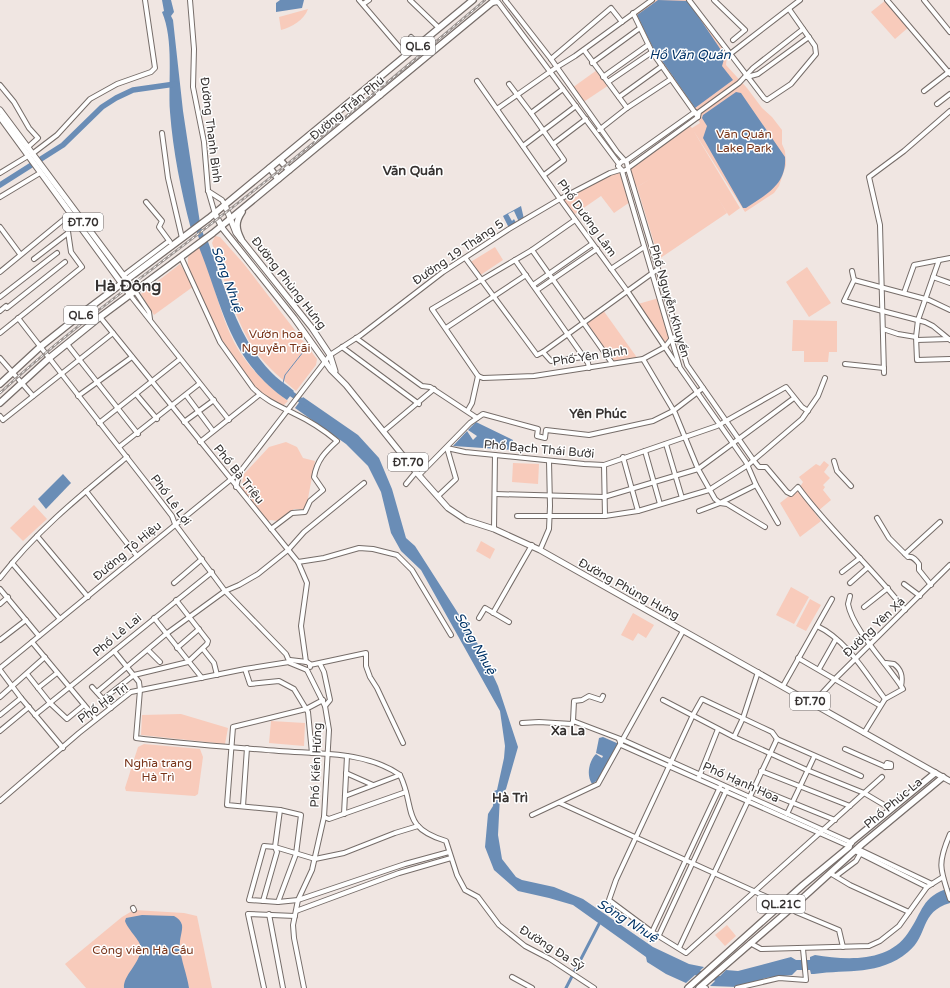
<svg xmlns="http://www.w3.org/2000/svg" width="950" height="988" viewBox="0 0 950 988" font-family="'Varela Round',sans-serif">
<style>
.green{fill:#f8cbbb}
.water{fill:#6a8db6}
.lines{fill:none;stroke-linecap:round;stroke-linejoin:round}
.stream{stroke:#6a8db6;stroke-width:1}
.canal{stroke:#6a8db6;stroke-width:3}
.river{stroke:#6a8db6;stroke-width:5.5}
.minor-casing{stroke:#766d69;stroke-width:6}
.major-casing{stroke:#766d69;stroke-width:7}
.highway-casing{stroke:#766d69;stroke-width:8}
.minor{stroke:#fff;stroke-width:4}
.major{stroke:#fff;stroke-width:5}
.highway{stroke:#fff;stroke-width:5.5}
.rail-casing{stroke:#9a9390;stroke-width:2.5}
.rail{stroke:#fff;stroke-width:1;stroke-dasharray:3;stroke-linecap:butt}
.labels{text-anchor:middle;stroke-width:3;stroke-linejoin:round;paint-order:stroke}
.shield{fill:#fff;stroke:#726f6e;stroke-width:1}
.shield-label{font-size:11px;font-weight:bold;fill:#353130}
.street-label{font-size:12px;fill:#353130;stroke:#fff}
.park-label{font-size:12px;fill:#79351a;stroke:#fff}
.water-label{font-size:13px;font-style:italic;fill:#003367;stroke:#fff}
.neighbourhood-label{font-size:13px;font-weight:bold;fill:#353130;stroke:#fff}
.district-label{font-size:16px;font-weight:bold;fill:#353130;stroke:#fff}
</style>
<rect width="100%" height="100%" fill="#f0e6e2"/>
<!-- green -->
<g class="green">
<polygon points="653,0 689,0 727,55 726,65 747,88 762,108 772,117 782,130 782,144 785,151 786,165 779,186 774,193 745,212 693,130 740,208 729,216 716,195 727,213 659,259 637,187 652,178 635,188 629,169 689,125 692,128 700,123 698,119 701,113 694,111 660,63 633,14"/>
<polygon points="886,0 910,26 895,39 871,12"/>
<path d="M 308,9 C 304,20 292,27 281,30 L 279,17 Z"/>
<polygon points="597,70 609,85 582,103 572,88"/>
<polygon points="619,171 630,202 614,213 601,196 572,216 560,199 610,173"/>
<path d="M 215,236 L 220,237 L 244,264 L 317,359 L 316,365 L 296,391 C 282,379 268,368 257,353 C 236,325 223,276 212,243 Z"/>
<path d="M 197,247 L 200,247 C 213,278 219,312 234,342 C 247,367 267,385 288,401 L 283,406 L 274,404 L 260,394 L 221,342 L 205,310 L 188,265 C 187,255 189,252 197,247 Z"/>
<polygon points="495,247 503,260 479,276 469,263"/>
<polygon points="180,264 194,286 154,315 141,294"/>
<polygon points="807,267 831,303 809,317 786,282"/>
<polygon points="659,298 671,338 665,346 638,304"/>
<polygon points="603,310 638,359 612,363 585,323"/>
<polygon points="793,320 837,321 837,352 829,352 828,362 804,362 804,351 792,351"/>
<polygon points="286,442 297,447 303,458 315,461 306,509 294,509 278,521 270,520 267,522 241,489 244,474 269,447"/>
<polygon points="824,461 829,465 824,472 830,478 823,485 825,487 823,490 831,500 818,511 800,487 803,482 799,477 816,464 820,466"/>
<polygon points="513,463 539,464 538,484 512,482"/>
<polygon points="798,489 815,510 814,512 821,521 800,537 780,503"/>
<polygon points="34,505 47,519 23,541 10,528"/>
<polygon points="481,541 495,549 490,559 476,551"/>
<polygon points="791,587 809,597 794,624 776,615"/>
<polygon points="810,599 821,605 806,631 796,626"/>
<polygon points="633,613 654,625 646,638 638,633 633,641 621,635"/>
<polygon points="181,714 228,728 225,744 141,735 142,715"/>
<polygon points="271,721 305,723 304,746 269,743"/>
<polygon points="144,744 200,749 203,757 198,794 195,796 126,791 125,788 138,747"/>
<polygon points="134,910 184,913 197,916 212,988 86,988 65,964 122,917"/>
<polygon points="727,925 736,936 725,946 715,935"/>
</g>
<!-- water -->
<g class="water">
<path d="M 162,0 L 171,0 L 174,12 L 171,16 L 173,20 L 183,111 L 200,223 L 191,229 C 181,191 173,151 170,112 C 168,81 174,40 162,12 L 164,11 Z"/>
<polygon points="280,0 304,0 302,8 276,12 276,3"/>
<polygon points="658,0 688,1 725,56 722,66 733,80 695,108 653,48 637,15"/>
<path d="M 736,92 L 741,93 L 785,157 C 787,185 765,195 746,208 L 743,208 L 703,138 L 707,126 L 702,118 L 703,115 Z"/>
<polygon points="521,206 524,219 519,222 514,211 508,214 512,221 514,219 516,223 509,228 503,216"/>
<path d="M 207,239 C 224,283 236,336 270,371 C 277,379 286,384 294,391 L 287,400 C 228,359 223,306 198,245 Z"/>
<polygon points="303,397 358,435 379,458 392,489 406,538 415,546 481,649 498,686 518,747 506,789 500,796 498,835 502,859 516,877 522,880 554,887 583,899 653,947 689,964 704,967 686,983 666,974 647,962 646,957 573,905 549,898 518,891 494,870 485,847 488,814 493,806 494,791 497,790 504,758 505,746 500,711 421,570 401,551 391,533 381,492 368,466 346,444 295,408"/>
<polygon points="476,422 513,440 512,450 453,446 467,431 473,440 477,436 468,430"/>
<polygon points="63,474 71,483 46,509 38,499"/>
<path d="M 603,737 L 619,744 L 598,780 L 592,784 C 586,775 589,761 596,754 L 602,758 L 603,756 L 596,753 L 599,738 Z"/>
<path d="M 950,888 L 950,903 C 919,912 929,935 908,952 C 879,976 848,969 814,974 L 811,974 L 810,970 L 797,970 L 792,975 L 766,978 L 738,987 L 710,986 L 726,970 L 738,971 L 791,957 L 796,960 L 810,960 L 810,957 L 815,955 C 846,960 888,963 908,933 C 923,912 921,896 950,888 Z"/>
<path d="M 142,915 L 174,916 C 178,918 181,921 182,925 C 183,931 179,939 180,947 C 181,961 187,974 189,988 L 124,988 C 123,975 140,964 141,948 C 141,941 128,930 125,921 L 126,918 Z"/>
</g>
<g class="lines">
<!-- stream -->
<polyline class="stream" points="283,383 285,375 307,347"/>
<!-- canal -->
<polyline class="canal" points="566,988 599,924"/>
<!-- river -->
<g class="river">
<polyline points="0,185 63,145 102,107 116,98 133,90 175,84"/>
<polyline points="196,222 204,244"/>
<polyline points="286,390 306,404"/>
<polyline points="691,971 723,980"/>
</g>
<defs>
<g id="minor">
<polyline points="190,0 194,49 193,87 204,142 208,190 215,214"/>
<polyline points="359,0 406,55"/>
<polyline points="410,0 439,28"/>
<polyline points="505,0 551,59 617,152 627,163 628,169 623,171 618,166 621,162 624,161"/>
<polyline points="689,0 764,98 767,100 791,84 816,54 815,46 789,9"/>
<polyline points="714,0 745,30 733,40"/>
<polyline points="887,0 950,74"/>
<polyline points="924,0 950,32"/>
<polyline points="492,3 498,2 501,6 619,164"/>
<polyline points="363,4 369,0"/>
<polyline points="633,13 652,52 698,117"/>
<polyline points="411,37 419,45"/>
<polyline points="584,50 627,108"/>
<polyline points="730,54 800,0"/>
<polyline points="551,59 611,8 622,22"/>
<polyline points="592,63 640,28"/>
<polyline points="603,77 648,45"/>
<polyline points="747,77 758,74 809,37"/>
<polyline points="477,81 560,199 628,292 677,365"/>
<polyline points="608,82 652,52"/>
<polyline points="509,84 531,113"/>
<polyline points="0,85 14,102 29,128 38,138 28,147"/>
<polyline points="924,91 950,71"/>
<polyline points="619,97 662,66"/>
<polyline points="937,104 950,94"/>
<polyline points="497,109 557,67 575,56 652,0"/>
<polyline points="599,130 627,108 671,79"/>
<polyline points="162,133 168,178 182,238"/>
<polyline points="553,144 586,119"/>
<polyline points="523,146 576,106"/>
<polyline points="32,154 57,135 90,99 117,84 151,72 155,68 145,0"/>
<polyline points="626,161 695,112"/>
<polyline points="628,168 698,117 699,112 739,83 753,68 803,29"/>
<path d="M 628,169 L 687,365 L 754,461 L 759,467 L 766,467 L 787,492 L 791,494 L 798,487 C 831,532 872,567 905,610"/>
<polyline points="622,171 680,368 746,462 756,485 778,523"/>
<polyline points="0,173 28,156"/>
<polyline points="544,175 564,160 531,113 563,89"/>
<polyline points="208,191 222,200 225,205"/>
<polyline points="0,197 40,173"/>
<polyline points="146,202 162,221 159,227 170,242"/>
<polyline points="0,227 20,254"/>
<polyline points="532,250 612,363"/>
<path d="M 181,257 L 220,342 L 253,388 C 266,401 279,406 295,414 C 310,421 325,431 337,441 C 325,452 317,460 314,477 L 323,490 L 310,501 L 305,512 L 292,513 L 271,529"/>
<polyline points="34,259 68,233"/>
<polyline points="466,259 537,355 543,352 658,269"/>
<polyline points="515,260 588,363 589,368"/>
<polyline points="939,260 918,320 916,337 917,360 950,359"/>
<polyline points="611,269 644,247"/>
<polyline points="852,271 854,280"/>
<polyline points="0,272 68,216"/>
<polyline points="124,275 169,241"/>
<polyline points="933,277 950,283"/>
<polyline points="533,285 592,244"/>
<polyline points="537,290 597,249"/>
<polyline points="135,291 149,312 150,319"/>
<polyline points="904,293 914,265 950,258"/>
<polyline points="130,295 229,420"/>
<polyline points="0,297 57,253"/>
<polyline points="950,310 929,300 854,280 844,301 925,322 933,326 950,340"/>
<polyline points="0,311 6,306 7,308 65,262"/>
<polyline points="100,317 298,562 307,583 301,626 306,662"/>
<polyline points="18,318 146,482 172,516 175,524 225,591 286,654 290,663 307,670"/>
<polyline points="446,328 526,275"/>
<polyline points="883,329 898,334 916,337"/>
<polyline points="0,333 82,267 71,252 66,218"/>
<polyline points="356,338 422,386 430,387 477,418"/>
<polyline points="917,340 949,339"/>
<polyline points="67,344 138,434"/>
<polyline points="342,347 419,404"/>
<polyline points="543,352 551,361 584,357"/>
<polyline points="0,358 33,396"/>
<polyline points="643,359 665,347 672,338 679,335"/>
<polyline points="845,364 884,368"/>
<polyline points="884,373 880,225 869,177 904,151 950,111"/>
<polyline points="478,376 483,378 534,376 643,359 675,413 698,469 715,499 720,503 727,504 765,527"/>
<polyline points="478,376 432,309 532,250 575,220"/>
<polyline points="136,394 157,419"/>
<polyline points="186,395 213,431"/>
<polyline points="78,396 132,357"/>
<polyline points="468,410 472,403 478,376"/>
<polyline points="0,416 3,420 113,333"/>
<polyline points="184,422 214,400"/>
<polyline points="99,423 180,359"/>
<polyline points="384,431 434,389"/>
<polyline points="200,442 259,395"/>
<polyline points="666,444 682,498"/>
<polyline points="119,447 199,384"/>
<polyline points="645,451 660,504"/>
<polyline points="623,457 638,511"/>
<polyline points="834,461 837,471 851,486"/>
<polyline points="604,465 605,516"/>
<polyline points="419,475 470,423 483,414 538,429 537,436 545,438 546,430 589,435 653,421 673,411 703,388"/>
<polyline points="406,484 416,472"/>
<polyline points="236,487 240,472"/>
<polyline points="86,491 137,556"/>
<polyline points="495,494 604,497 698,469 794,398"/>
<polyline points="438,496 456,479 447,448 465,452 584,464 604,465 717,426 786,387 802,407 808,411"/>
<polyline points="699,511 720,503 756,485"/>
<polyline points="517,516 605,516 638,511 709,490 748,465 802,419 818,396 825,378"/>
<path d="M 877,518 L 889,538 L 908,557 C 913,556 916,560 919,564 L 919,570 L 931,585"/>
<polyline points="494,529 495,455"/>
<polyline points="37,536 88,597"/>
<polyline points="540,550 549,529 550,506 549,461"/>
<polyline points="905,554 940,522"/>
<polyline points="298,562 324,558 359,548 373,549 397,555 412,570 451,635"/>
<polyline points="12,563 60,619"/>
<polyline points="842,572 860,558"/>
<path d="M 0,578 C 36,531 81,495 127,457"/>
<polyline points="174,583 202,559"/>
<polyline points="850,583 867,568"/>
<polyline points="904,584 920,596"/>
<polyline points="0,589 39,636"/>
<path d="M 850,596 L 848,604 C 853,630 888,665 903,689 L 885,699 L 864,733"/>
<polyline points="0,604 8,597"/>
<polyline points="864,607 888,588"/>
<polyline points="493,613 532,545"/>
<polyline points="154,618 202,678"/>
<polyline points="479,618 485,608 509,622"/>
<path d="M 817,626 C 847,640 866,674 885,699"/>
<polyline points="0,640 26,620"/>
<polyline points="32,642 96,719"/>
<polyline points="177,648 199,629"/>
<polyline points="203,649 214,663 217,675"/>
<polyline points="148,650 160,662"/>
<path d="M 114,651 L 139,682 L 140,690 L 136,738 C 183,744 231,747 279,751 C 318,754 366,751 400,775 C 416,808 400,827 446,841 L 457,875 L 465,890 L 478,897 L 499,925 L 525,946 L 550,959 L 594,988"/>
<polyline points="798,658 879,705"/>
<polyline points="290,660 307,662 310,664 310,667"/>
<path d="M 886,663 L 894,664 C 902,670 903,677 901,686"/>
<polyline points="320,664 324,672 330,700 325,706"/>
<polyline points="310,665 366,653 366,666 370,677 377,688 403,743"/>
<polyline points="0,668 240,472 330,355 361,335 443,272 509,229 560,199 610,173 620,170"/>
<polyline points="245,669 250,684 279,681 294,689 308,712 312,753"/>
<polyline points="819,669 836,639"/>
<polyline points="0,670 21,698 63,748"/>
<polyline points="27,674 50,703 67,719 84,705"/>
<polyline points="783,686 832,599"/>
<polyline points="92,687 111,708"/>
<polyline points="38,688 57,673"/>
<polyline points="97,692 166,634 225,591 239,585 258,574 288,550 304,532 364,483"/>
<polyline points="0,697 45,657"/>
<polyline points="103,699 134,675 188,662 207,644 208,641 176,600"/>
<polyline points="663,700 734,737 807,770 864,793 891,809"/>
<polyline points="813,703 836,678 950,565"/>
<polyline points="0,715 21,698"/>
<polyline points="35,715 212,572"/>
<polyline points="573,721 574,701 582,700 589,696 601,700 603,696"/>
<polyline points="522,723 539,722 572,724 573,721 623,740 852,843"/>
<polyline points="0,731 29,707"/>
<polyline points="734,737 743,718 758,672"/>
<polyline points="619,739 621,745 849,846"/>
<polyline points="777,739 772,732 702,699 693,715 616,880 609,900 652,932 686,953 882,777"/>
<polyline points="777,739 861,776"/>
<polyline points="845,749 886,767 891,767 891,764 887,763 885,767"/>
<polyline points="761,771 850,806"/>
<polyline points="346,773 373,785"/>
<polyline points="699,777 718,729"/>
<polyline points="754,787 835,820"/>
<polyline points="345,796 400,775"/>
<polyline points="0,801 79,733 131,692 245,669 289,662"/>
<polyline points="560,803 791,908 796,912 839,930 843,947"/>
<polyline points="243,806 247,748"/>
<polyline points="344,814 347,756"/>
<polyline points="787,814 814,757"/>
<polyline points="532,815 598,784 683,631"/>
<polyline points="324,817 329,819 406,792"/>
<polyline points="418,826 395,833 344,853 315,859 275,847 264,846 249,900 278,902 298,900 405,864 449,852"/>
<path d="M 950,834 C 937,864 940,869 950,899"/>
<polyline points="858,849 932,884"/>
<polyline points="855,851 927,887"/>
<polyline points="830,873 850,885 909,912"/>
<polyline points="836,876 856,861 860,854"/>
<polyline points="263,901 277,852 275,847 280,810"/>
<polyline points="278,902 296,854 301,815 280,810 227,805 233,727 306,709 323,700"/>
<polyline points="133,908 134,910"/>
<polyline points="296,911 399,873 451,858"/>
<polyline points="269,914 283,988"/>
<polyline points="652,932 720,787"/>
<polyline points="659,935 727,789"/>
<polyline points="750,943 761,949 869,946 880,941 899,926 927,887 943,877"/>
<polyline points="679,948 777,739"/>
<polyline points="512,977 532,988"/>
<polyline points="264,988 248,914 295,916"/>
<polyline points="304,988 294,938 293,925 298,900 312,870 324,817 329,730 325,706 307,670"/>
<polyline points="703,988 706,988"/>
<polyline points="737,988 779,978 806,980 803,949"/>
</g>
<g id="major">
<polyline points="0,110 135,291"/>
<polyline points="0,117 130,295"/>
<polyline points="225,205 236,233 312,328 330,355 335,371"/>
<polyline points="215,214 223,229 294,318 331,370 346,385 416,472 448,508 466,520 494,529 540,550 950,781"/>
</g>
<g id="highway">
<polyline points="371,84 380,95"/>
<polyline points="280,160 289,170"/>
<polyline points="270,168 278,179"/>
<path d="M 241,239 C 236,229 235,222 242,212"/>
<polyline points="0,384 40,347 89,308 209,218 473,0"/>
<polyline points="0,403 48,359 100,317 213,233 495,0"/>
<polyline points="688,988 803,885 849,847 850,843 935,773"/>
<polyline points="699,988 796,904 861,845 943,777"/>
</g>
</defs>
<!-- minor casing -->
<use href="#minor" class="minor-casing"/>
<!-- major casing -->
<use href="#major" class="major-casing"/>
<!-- highway casing -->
<use href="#highway" class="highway-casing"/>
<!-- minor -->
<use href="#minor" class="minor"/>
<!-- major -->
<use href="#major" class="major"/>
<!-- highway -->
<use href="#highway" class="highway"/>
<defs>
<path id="rail" d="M 0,393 C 69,329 146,275 220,217 C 311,147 398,74 485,0"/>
</defs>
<!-- rail casing -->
<use href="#rail" class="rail-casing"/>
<!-- rail -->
<use href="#rail" class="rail"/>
</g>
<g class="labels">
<!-- shield labels -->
<g class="shield">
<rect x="401" y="37" width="34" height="18" rx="3"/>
<rect x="63" y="213" width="40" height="18" rx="3"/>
<rect x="64" y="306" width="34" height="18" rx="3"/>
<rect x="388" y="453" width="40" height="18" rx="3"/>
<rect x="790" y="692" width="40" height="18" rx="3"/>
<rect x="757" y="895" width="48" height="18" rx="3"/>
</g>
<g class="shield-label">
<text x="418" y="50">QL.6</text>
<text x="83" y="226">ĐT.70</text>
<text x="81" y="319">QL.6</text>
<text x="408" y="466">ĐT.70</text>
<text x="810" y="705">ĐT.70</text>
<text x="781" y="908">QL.21C</text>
</g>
<!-- street labels -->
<g class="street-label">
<text transform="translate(347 108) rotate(-40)" y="4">Đường Trần Phú</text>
<text transform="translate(211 130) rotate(83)" y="4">Đường Thanh Bình</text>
<text transform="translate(587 218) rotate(54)" y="4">Phố Dương Lâm</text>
<text transform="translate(458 252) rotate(-34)" y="4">Đường 19 Tháng 5</text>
<text transform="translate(289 283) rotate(52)" y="4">Đường Phùng Hưng</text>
<text transform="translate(670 301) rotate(74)" y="4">Phố Nguyễn Khuyến</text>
<text transform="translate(590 356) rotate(-9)" y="4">Phố Yên Bình</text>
<text transform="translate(539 449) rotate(5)" y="4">Phố Bạch Thái Bưởi</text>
<text transform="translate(239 474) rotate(51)" y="4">Phố Bà Triệu</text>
<text transform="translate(171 500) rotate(54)" y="4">Phố Lê Lợi</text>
<text transform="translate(127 551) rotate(-40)" y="4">Đường Tô Hiệu</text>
<text transform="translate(629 589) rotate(29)" y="4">Đường Phùng Hưng</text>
<text transform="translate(874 627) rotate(-44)" y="4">Đường Yên Xá</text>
<text transform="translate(117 635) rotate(-40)" y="4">Phố Lê Lai</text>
<text transform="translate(103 703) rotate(-36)" y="4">Phố Hà Trì</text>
<text transform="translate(316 765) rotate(-88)" y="4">Phố Kiến Hưng</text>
<text transform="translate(741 782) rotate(24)" y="4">Phố Hạnh Hoa</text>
<text transform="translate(893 803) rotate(-40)" y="4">Phố Phúc La</text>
<text transform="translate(552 948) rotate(32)" y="4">Đường Đa Sỹ</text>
</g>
<!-- park labels -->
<g class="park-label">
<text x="744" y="138">Văn Quán<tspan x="744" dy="14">Lake Park</tspan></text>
<text x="276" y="338">Vườn hoa<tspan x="276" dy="14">Nguyễn Trãi</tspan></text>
<text x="158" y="767">Nghĩa trang<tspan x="158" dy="14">Hà Trì</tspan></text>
<text x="143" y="954">Công viên Hà Cầu</text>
</g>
<!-- water labels -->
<g class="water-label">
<text x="690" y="59">Hồ Văn Quán</text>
<text transform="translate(228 279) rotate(70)" y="5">Sông Nhuệ</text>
<text transform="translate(476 643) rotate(60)" y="5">Sông Nhuệ</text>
<text transform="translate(628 920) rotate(32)" y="5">Sông Nhuệ</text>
</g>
<!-- neighbourhood labels -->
<g class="neighbourhood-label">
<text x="413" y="175">Văn Quán</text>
<text x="598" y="418">Yên Phúc</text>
<text x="568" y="735">Xa La</text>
<text x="510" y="802">Hà Trì</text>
</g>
<!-- district labels -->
<g class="district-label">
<text x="128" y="291">Hà Đông</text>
</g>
</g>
</svg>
